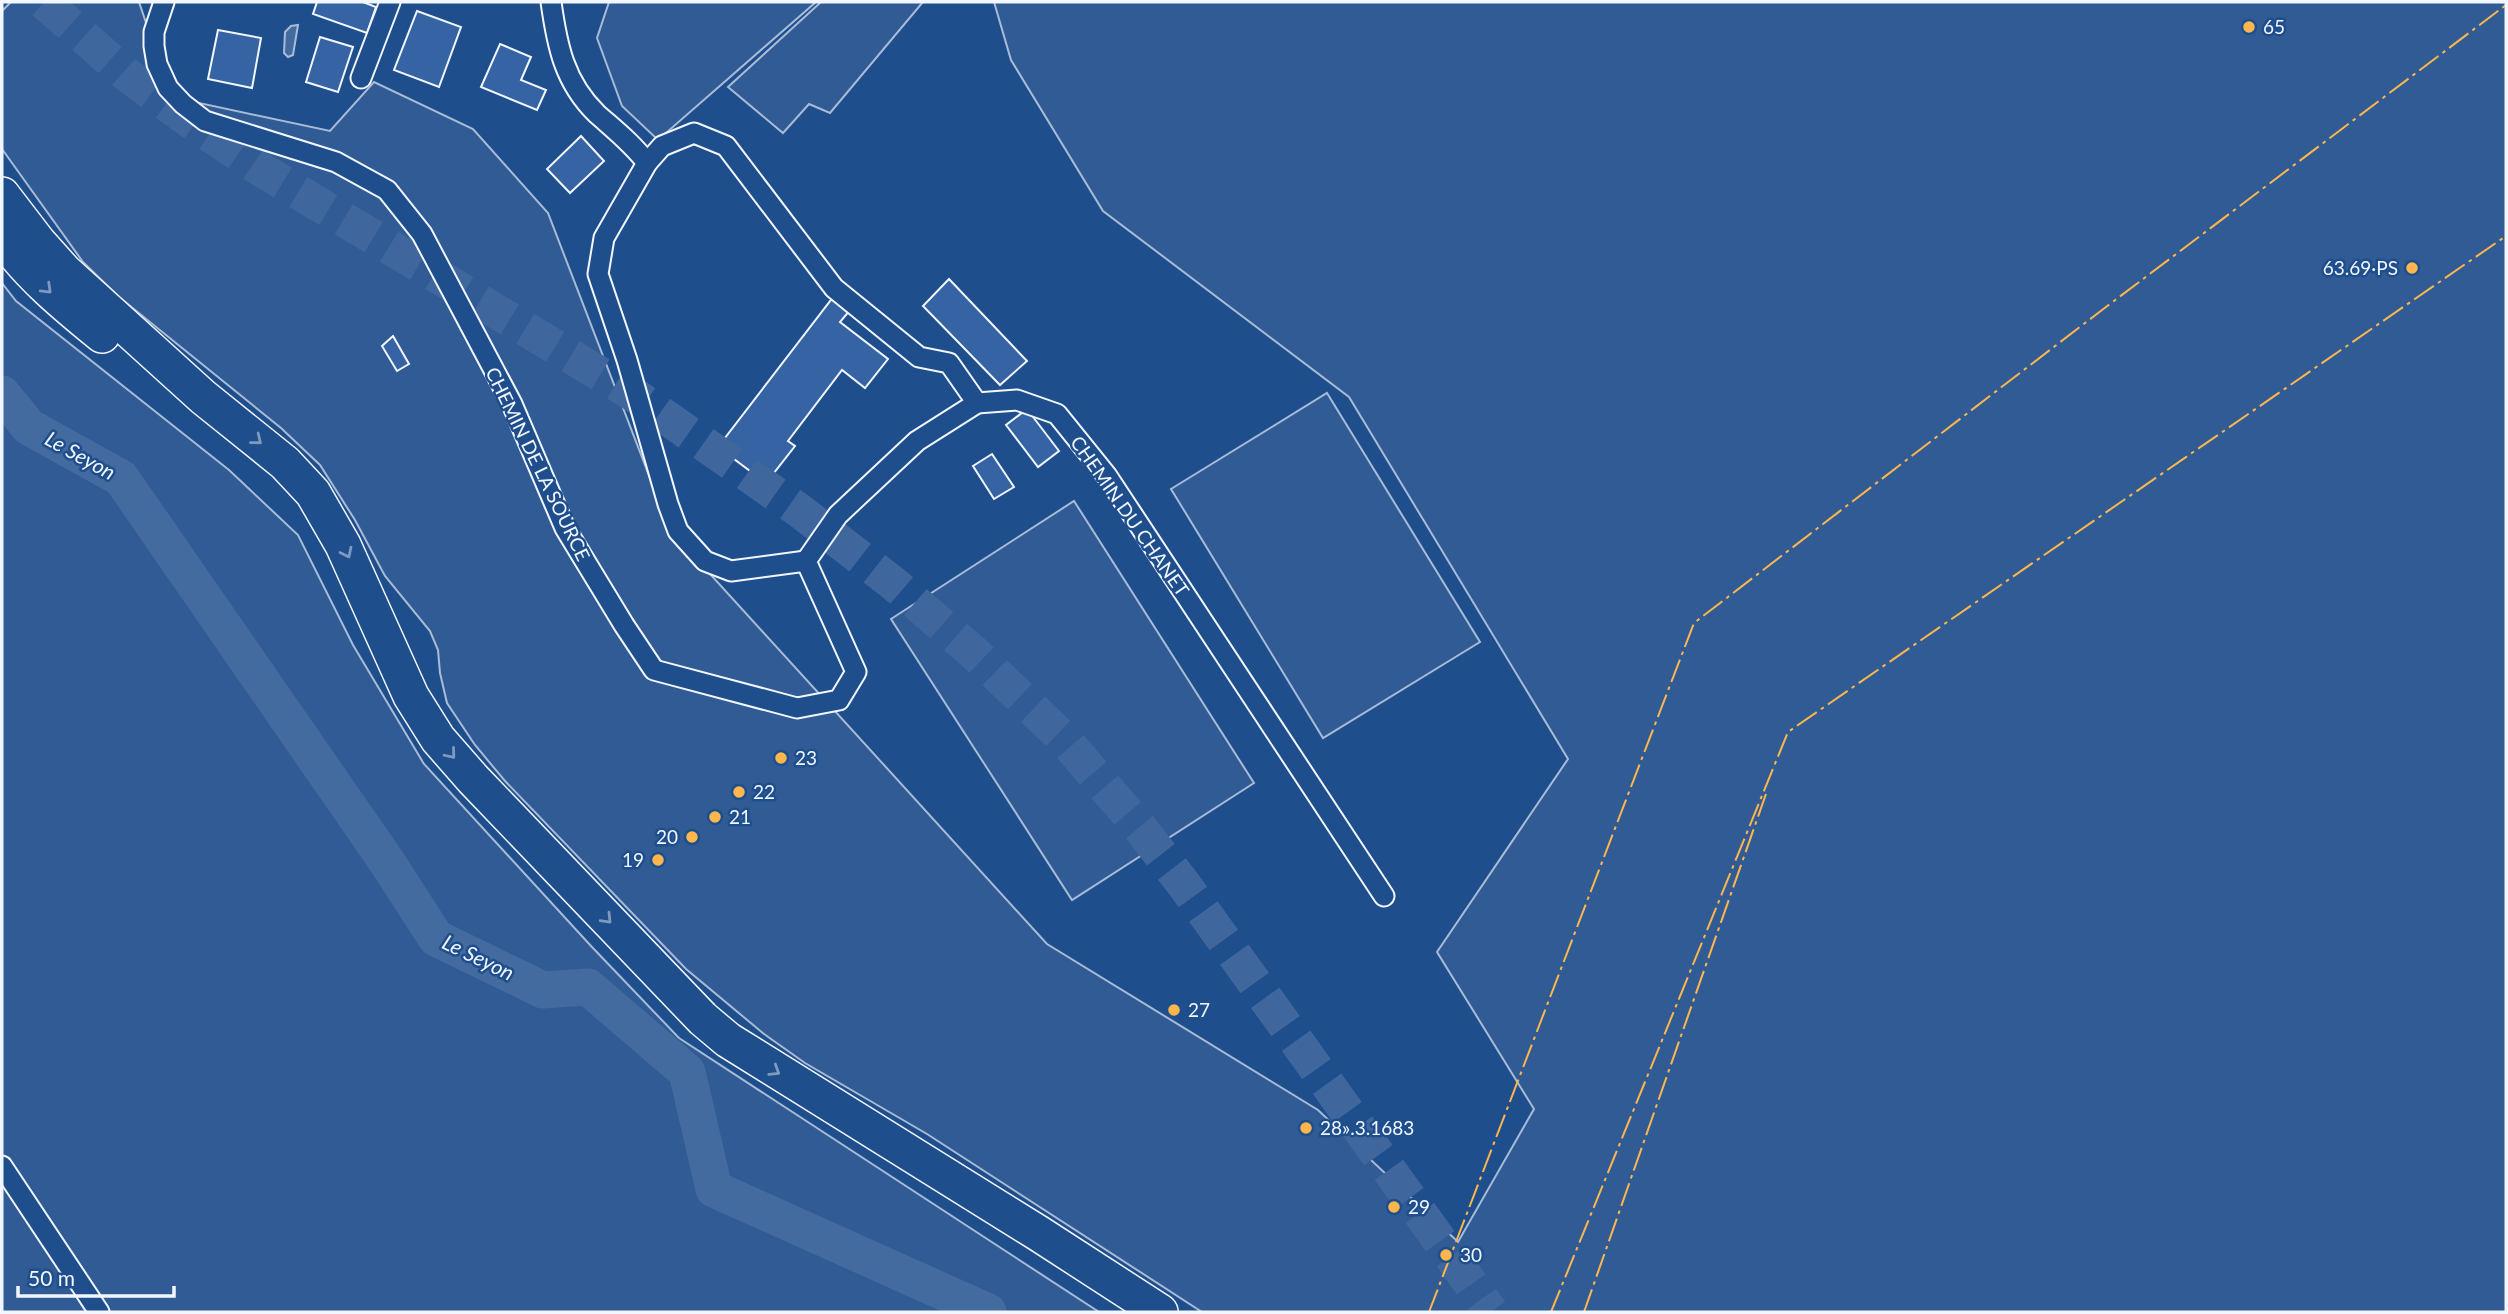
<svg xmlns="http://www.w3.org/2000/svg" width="2508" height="1314" viewBox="0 0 2508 1314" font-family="Lato,sans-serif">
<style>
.green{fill:#305b95;stroke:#a8bbd7;stroke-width:2}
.water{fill:#446ba0;stroke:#a8bbd7;stroke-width:2}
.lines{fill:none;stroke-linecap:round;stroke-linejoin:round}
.river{stroke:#446ba0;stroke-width:37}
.building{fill:#3563a3;stroke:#f2f6ff;stroke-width:2}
.motorway-tunnel{stroke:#3f679d;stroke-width:35;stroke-dasharray:35 18;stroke-linecap:butt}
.minor-casing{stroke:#f2f6ff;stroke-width:23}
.motorway-casing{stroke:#f2f6ff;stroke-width:38}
.minor{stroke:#1f4e8c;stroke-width:19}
.motorway{stroke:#1f4e8c;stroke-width:35}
.power{stroke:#ffb74d;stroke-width:2;stroke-dasharray:24 5 3.5 5;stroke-linecap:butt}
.oneway{stroke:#7e9ac0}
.poi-dot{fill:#ffb74d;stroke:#1f4e8c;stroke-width:2.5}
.labels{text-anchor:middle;stroke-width:5;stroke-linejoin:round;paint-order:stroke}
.poi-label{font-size:19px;fill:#f2f6ff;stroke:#1f4e8c;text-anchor:start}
.street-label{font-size:19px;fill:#f2f6ff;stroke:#1f4e8c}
.water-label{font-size:21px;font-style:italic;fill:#f2f6ff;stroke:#1f4e8c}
</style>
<rect width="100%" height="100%" fill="#1f4e8c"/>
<!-- green -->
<g class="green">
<polygon points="11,2 139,2 171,97 330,131 374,82 473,129 548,213 670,530 1047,944 1318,1110 1458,1242 1534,1109 1437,952 1568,759 1349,397 1103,211 1011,60 994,2 2506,2 2506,1312 1202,1312 927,1134 805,1063 764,1034 686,969 505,781 475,745 447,703 440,673 438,650 430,631 385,576 355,520 320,465 281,428 119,297 83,262 2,149 2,11"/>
<polygon points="609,2 816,2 658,140 622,106 597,38"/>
<polygon points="821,2 923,2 830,113 809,104 783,133 728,87"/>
<polygon points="2,283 16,301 229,470 298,535 353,645 424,764 591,946 679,1038 1099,1312 2,1312"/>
<polygon points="1327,393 1480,642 1323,738 1171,489"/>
<polygon points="1074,501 1254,783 1072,900 891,619"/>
</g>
<!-- water -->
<polygon class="water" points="298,25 293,55 288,57 284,53 285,32 291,26"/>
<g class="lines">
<!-- river -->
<polyline class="river" points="2,394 29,427 121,478 387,862 436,938 543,990 588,987 687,1072 714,1189 988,1312"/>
</g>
<!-- building -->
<g class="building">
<polygon points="317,2 363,2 376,7 367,33 313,14"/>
<polygon points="417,11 461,27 439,87 394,70"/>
<polygon points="218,30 261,38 252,88 208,79"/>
<polygon points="320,37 353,47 338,92 306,82"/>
<polygon points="500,44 531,57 521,80 546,90 537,110 481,87"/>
<polygon points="581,136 604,161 570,193 547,169"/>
<polygon points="949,279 1027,361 1000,385 923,306"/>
<polygon points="834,296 851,309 840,322 888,359 865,388 842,370 788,441 795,446 766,483 718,447"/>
<polygon points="393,336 409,364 397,371 382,346"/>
<polygon points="1027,409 1059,451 1038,467 1006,425"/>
<polygon points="992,454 1014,487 994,499 973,466"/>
</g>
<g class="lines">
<!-- motorway-tunnel -->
<polyline class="motorway-tunnel" points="44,2 126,74 190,121 262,170 630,392 800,511 894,584 973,652 1063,738 1141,829 1185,886 1491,1312"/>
<defs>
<g id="minor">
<polyline points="164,2 154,32 154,46 157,64 168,88 183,104 205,121 336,162 387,190 422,234 512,404 565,528 624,625 654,670 797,708 839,700 856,672 806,561 838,515 917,441 977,403"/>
<path d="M 551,2 C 557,45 564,82 597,114 C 615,130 633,144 647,163 L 604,238 L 598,274 L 627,360 L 668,504 L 678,531 L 705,561 L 731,571 L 806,561"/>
<polyline points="361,78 390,2"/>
<polyline points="647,163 662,146 694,133 726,146 834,288 919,357 949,363 977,403 1017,400 1057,414 1107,476 1384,896"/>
<polyline points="2,1166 99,1312"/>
</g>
<g id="motorway">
<polyline points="2,195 38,242 64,271 203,397 285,463 313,493 343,545 411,696 438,739 473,779 703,1019 728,1040 1038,1233 1160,1312"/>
<path d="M 2,237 C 30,276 65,305 102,335"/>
</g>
</defs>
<!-- minor casing -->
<use href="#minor" class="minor-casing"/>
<!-- motorway casing -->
<use href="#motorway" class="motorway-casing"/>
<!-- minor -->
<use href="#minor" class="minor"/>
<!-- motorway -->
<use href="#motorway" class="motorway"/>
<!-- power -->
<g class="power">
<polyline points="1429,1312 1694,623 2102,310 2506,5"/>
<polyline points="1551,1312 1788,732 2506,236"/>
<polyline points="1584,1312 1766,794"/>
</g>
</g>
<!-- one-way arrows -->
<defs><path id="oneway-chevron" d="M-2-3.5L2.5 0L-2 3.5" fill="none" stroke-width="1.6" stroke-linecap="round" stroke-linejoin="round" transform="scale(1.75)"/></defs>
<g class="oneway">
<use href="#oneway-chevron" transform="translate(47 289) rotate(44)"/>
<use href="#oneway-chevron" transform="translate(257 440) rotate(39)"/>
<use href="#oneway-chevron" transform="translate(347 553) rotate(64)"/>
<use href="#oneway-chevron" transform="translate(451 754) rotate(50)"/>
<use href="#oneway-chevron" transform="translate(607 919) rotate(46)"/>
<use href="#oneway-chevron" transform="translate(775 1071) rotate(32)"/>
</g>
<!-- markers -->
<g class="poi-dot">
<circle cx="2249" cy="27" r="7"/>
<circle cx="2412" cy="268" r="7"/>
<circle cx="781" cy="758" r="7"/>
<circle cx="739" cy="792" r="7"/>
<circle cx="715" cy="817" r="7"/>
<circle cx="692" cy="837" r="7"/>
<circle cx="658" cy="860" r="7"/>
<circle cx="1174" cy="1010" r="7"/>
<circle cx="1306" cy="1128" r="7"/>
<circle cx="1394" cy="1207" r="7"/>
<circle cx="1446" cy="1255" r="7"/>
</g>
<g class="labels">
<!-- poi labels -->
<g class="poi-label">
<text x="2263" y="34">65</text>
<text x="2398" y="275" text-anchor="end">63.69·PS</text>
<text x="795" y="765">23</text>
<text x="753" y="799">22</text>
<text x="729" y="824">21</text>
<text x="678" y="844" text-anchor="end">20</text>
<text x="644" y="867" text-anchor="end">19</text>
<text x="1188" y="1017">27</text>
<text x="1320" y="1135">28».3.1683</text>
<text x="1408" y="1214">29</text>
<text x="1460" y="1262">30</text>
</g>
<!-- street labels -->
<g class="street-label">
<text transform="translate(538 464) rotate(64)" y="7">CHEMIN DE LA SOURCE</text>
<text transform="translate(1130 516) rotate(55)" y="7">CHEMIN DU CHANET</text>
</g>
<!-- water labels -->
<g class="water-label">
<text transform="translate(80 456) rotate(29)" y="7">Le Seyon</text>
<text transform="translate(478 958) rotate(26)" y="7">Le Seyon</text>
</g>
</g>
<!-- border -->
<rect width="2508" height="1314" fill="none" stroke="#f2f6ff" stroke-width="7"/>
<!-- scale -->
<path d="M18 1286v10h156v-10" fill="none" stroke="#f2f6ff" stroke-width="3.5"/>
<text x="28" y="1286" font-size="21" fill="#f2f6ff" stroke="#1f4e8c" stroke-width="5" paint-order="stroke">50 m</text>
</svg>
